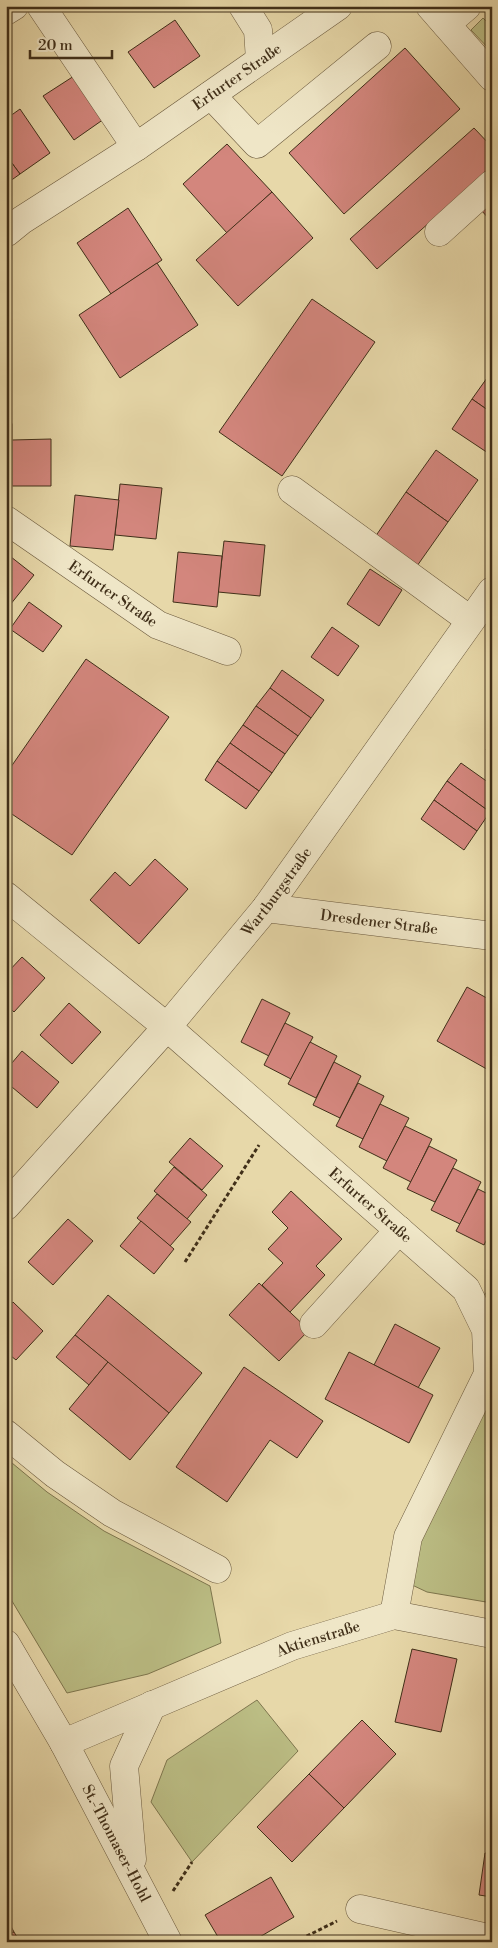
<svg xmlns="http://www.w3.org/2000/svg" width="498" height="1948" viewBox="0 0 498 1948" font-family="'Libre Bodoni',serif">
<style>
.green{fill:#bbbd84;stroke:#7e764e}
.building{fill:#d3867d;stroke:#402f19}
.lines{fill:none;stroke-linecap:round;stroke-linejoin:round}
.minor-casing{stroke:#6a593d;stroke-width:29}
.path{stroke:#402f19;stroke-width:3;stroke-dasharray:4 2.5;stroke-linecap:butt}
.minor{stroke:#efe6c7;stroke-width:28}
.labels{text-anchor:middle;stroke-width:4;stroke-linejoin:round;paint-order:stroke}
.street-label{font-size:15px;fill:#402f19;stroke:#efe6c7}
</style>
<rect width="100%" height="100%" fill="#e7d8a9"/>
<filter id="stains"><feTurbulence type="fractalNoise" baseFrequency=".004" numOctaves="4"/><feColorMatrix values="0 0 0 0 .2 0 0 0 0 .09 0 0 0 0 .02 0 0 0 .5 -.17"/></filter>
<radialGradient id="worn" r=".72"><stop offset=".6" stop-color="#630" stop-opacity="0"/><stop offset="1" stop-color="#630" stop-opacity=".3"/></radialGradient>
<!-- green -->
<g class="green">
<polygon points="483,18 492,27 492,52 471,30"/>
<polygon points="492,1283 492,1324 481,1301"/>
<polygon points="492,1388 492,1603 427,1592 410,1584 417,1539"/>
<polygon points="6,1458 47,1492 104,1531 210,1586 221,1643 148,1674 67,1693 6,1591"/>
<polygon points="257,1700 298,1751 192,1862 151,1802 167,1760"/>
</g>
<!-- building -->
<g class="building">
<polygon points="175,20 200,56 154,88 128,52"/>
<polygon points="405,48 460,109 344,214 289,153"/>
<polygon points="74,76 104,119 74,140 43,96"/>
<polygon points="20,109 50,153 20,174 6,155 6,119"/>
<polygon points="474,128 492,147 492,167 377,269 350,239"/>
<polygon points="227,144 272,192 227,233 183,184"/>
<polygon points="6,155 20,174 6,184"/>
<polygon points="272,192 313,238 238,306 196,260"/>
<polygon points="492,198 492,222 480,209"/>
<polygon points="128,208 162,260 111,294 77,243"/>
<polygon points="157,263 198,325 120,378 79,315"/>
<polygon points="312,299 375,342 282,476 219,432"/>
<polygon points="492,371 492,413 472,399"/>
<polygon points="472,399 492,413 491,455 452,429"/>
<rect x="6" y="424" width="6" height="50"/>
<polygon points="51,439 51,486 12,486 12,440"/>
<polygon points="436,450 478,480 448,522 406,492"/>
<polygon points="120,484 162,488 156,539 115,535"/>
<polygon points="406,492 448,522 417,566 375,537"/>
<polygon points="75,495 119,500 113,550 70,546"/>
<polygon points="224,541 265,545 260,596 218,592"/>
<polygon points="178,552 222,556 217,607 173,602"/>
<polygon points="6,553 34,575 10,605 6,601"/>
<polygon points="370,569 402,590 379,626 347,604"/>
<polygon points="29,602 62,626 43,652 10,629"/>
<polygon points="332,627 359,646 338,676 311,657"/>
<polygon points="86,659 169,717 72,855 6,810 6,774"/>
<polygon points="282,670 324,700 311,718 270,688"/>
<polygon points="270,688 311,718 298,736 256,706"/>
<polygon points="256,706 298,736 285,754 243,725"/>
<polygon points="243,725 285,754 272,773 230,743"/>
<polygon points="492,739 492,754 486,750"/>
<polygon points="230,743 272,773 259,791 217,761"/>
<polygon points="217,761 259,791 246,809 205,780"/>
<polygon points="461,763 492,785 490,812 447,781"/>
<polygon points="447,781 490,812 477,831 434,800"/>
<polygon points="434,800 477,831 464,850 421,819"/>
<polygon points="155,859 188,889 139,944 90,900 115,872 130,886"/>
<polygon points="22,957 45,978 14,1012 6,1004 6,974"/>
<polygon points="467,987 492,1001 492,1072 437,1041"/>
<polygon points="262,999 290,1013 269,1056 241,1042"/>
<polygon points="69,1003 101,1032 72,1064 40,1035"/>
<polygon points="285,1023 313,1037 291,1079 264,1065"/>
<polygon points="310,1042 337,1056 316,1098 288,1084"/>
<polygon points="22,1051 59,1082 37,1108 6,1082 6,1070"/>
<polygon points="334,1062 361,1076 340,1118 313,1105"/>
<polygon points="358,1083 384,1096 363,1139 336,1126"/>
<polygon points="380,1104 409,1118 387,1161 359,1147"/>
<polygon points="405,1126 432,1139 411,1182 383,1168"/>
<polygon points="190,1138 223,1166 202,1190 169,1162"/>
<polygon points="429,1146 457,1160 435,1202 407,1189"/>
<polygon points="174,1167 207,1195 187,1219 154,1191"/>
<polygon points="453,1168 481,1182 460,1224 431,1210"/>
<polygon points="478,1189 492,1196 492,1229 484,1245 456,1231"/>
<polygon points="291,1191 342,1239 316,1266 325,1275 290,1312 262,1285 283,1263 268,1249 288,1228 272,1212"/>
<polygon points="157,1194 191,1222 170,1246 137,1218"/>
<polygon points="68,1219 93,1241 53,1285 28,1262"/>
<polygon points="141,1221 174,1249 154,1274 120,1246"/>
<polygon points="259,1283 309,1330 279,1361 229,1315"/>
<polygon points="108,1295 202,1373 169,1413 75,1335"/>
<polygon points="13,1302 43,1331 16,1360 6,1352 6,1310"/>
<polygon points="395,1324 440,1348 418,1388 374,1365"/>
<polygon points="75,1335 108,1362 89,1385 56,1357"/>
<polygon points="349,1352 433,1395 409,1443 325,1399"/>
<polygon points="108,1362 169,1413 130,1460 69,1409"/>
<polygon points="244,1367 323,1421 297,1458 270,1440 227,1502 176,1467"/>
<polygon points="412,1649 457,1659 441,1732 395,1722"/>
<polygon points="362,1720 396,1754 344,1808 309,1774"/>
<polygon points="309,1774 344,1808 292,1862 257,1827"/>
<polygon points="485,1853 492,1854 492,1897 479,1895"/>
<polygon points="271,1877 294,1917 251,1942 221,1942 205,1915"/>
<polygon points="6,1917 14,1932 6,1936"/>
<polygon points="14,1932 20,1942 6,1942 6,1936"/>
</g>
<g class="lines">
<defs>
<g id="minor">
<polyline points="41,6 136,147"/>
<polyline points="243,6 258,30 260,60"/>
<polyline points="430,6 492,77"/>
<polyline points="6,11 14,6"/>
<polyline points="446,24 467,6"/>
<polyline points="211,95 257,144 377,46"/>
<polyline points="439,232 492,184"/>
<path id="s1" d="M 6,233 L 22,220 L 136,147 L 338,6"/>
<polyline points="292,490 470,620"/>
<path id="s2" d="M 6,520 L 158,625 L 227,651"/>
<path id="s3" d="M 6,896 L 167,1027 L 466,1289 L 486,1330 L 488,1374 L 408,1537 L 394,1615"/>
<path id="s4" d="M 266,908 L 492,936"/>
<path id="s5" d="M 6,1206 L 167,1027 L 266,908 L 492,591"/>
<polyline points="314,1324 399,1230"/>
<polyline points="6,1434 55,1474 112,1513 217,1569"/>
<path id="s6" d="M 6,1644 L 64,1743 L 168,1942"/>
<path id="s7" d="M 64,1743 L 292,1646 L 394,1615 L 492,1634"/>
<polyline points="132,1859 124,1766 152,1705"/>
<polyline points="360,1909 492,1939"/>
</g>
</defs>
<!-- minor casing -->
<use href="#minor" class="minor-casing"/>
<!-- path -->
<g class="path">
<polyline points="185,1262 259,1145"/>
<polyline points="173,1891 192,1862"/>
<polyline points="295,1942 337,1921"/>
</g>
<!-- minor -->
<use href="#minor" class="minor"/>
</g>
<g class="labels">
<!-- street labels -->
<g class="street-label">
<text dy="5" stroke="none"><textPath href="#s1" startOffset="279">Erfurter Straße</textPath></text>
<text dy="5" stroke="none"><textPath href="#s2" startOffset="130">Erfurter Straße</textPath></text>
<text dy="5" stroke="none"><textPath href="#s5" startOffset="415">Wartburgstraße</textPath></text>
<text dy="5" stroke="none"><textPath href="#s4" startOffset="114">Dresdener Straße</textPath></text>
<text dy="5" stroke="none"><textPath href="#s3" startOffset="478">Erfurter Straße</textPath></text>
<text dy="5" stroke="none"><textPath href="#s7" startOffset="275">Aktienstraße</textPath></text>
<text dy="5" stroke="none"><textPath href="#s6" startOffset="228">St.-Thomaser-Hohl</textPath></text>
</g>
</g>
<!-- margin -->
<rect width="498" height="1948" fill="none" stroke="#e7d8a9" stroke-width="25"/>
<rect x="8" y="8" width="483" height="1933" fill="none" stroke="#402f19" stroke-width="2.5"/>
<rect x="12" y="12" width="473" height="1923" fill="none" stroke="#402f19"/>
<!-- scale -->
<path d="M30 50v8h82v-8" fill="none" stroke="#402f19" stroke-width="2.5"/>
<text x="38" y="50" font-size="15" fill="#402f19" stroke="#efe6c7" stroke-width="4" paint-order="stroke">20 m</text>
<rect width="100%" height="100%" filter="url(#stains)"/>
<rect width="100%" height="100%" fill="url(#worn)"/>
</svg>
